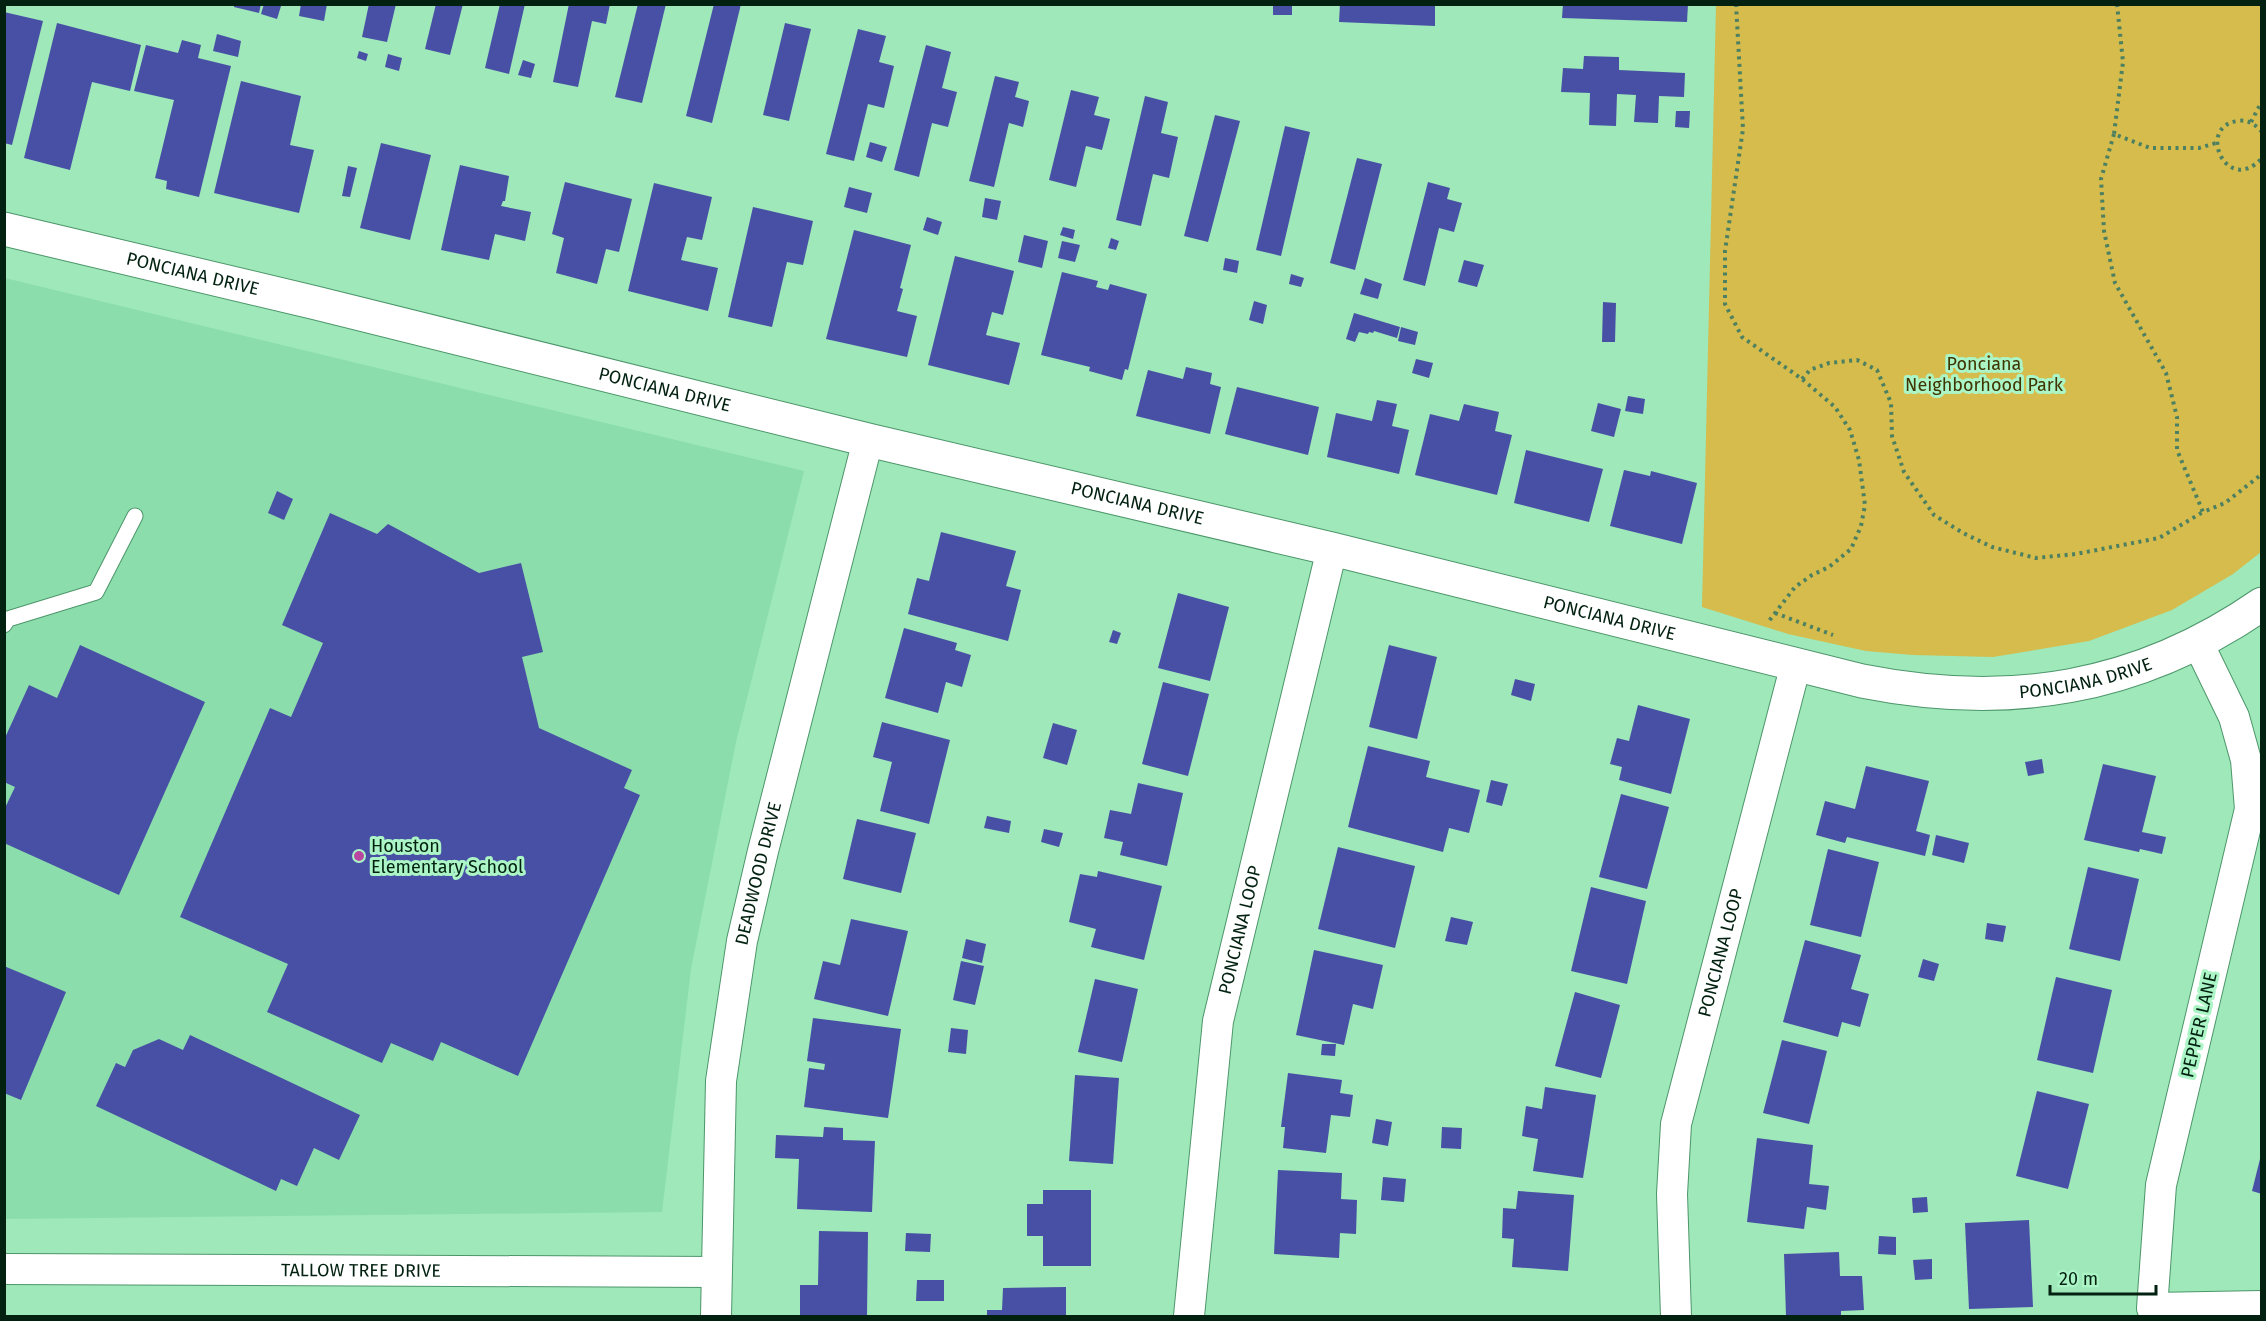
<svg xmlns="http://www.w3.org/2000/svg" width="2266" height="1321" viewBox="0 0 2266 1321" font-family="'Fira Sans',sans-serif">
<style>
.built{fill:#8bdeab}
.green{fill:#d5bc4c}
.building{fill:#4850a5}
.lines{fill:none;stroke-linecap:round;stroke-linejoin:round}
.lane-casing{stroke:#4d966b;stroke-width:17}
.street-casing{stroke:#4d966b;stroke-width:32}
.secondary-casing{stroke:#4d966b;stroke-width:35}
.path{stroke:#4d8061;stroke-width:4;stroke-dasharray:3 4.5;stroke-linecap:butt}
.lane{stroke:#fff;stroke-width:15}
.street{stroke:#fff;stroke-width:30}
.secondary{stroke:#fff;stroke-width:33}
.poi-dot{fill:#b947a2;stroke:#abf5c6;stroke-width:2}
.labels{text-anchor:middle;stroke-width:6;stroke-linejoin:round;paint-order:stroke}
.street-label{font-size:18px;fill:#022110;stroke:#abf5c6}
.park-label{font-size:18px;fill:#3f3502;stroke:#abf5c6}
.poi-label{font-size:18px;fill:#022110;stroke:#abf5c6;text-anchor:start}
</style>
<rect width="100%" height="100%" fill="#9ee8b9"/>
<!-- built -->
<polygon class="built" points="5,278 804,471 736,742 691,969 662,1212 5,1219"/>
<!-- green -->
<polygon class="green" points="1716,5 2261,5 2261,552 2233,574 2172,610 2089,641 1993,657 1913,655 1866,651 1788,634 1702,607"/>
<!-- building -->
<g class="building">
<polygon points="234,4 261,4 259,13 234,7"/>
<polygon points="264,4 281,6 277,19 261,14"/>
<polygon points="301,4 327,4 324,21 299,16"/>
<polygon points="369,4 396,4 387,42 362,37"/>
<polygon points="436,4 463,4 450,55 425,49"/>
<polygon points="500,4 525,4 509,74 485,68"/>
<polygon points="569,4 610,4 606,24 592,21 578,87 553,82"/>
<polygon points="638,4 666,4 642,103 615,97"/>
<polygon points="714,4 741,4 712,123 686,116"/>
<rect x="1273" y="4" width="19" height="11"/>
<polygon points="1340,4 1435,4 1435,26 1339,22"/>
<polygon points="1563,4 1688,4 1687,22 1562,18"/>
<polygon points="4,12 43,21 12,145 4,143"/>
<polygon points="57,23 141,45 130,91 92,82 70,170 24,158"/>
<polygon points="785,23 811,29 789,121 763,115"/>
<polygon points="858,29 886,36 879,62 894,66 884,108 868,104 854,161 826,154"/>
<polygon points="217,34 241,41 238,57 213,51"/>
<polygon points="182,40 201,45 198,58 231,66 199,197 166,189 167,181 155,178 174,100 134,91 146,45 178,53"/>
<polygon points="926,45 951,52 942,88 957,92 948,127 932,123 919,177 894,170"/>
<polygon points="359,51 368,54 366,61 357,58"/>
<polygon points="388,54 402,58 399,71 385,67"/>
<polygon points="1584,56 1619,57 1619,70 1685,73 1684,97 1659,96 1658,123 1634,122 1636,95 1617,94 1616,126 1589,125 1590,93 1561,92 1563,68 1583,69"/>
<polygon points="523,60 535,64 531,78 518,75"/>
<polygon points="995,76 1019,82 1015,97 1029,101 1023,127 1009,123 994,187 969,181"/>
<polygon points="241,81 301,96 290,145 314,150 299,213 214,193"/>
<polygon points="1071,90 1099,97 1094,115 1110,119 1102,150 1086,146 1076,187 1049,180"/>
<polygon points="1145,96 1168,102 1161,133 1178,137 1169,178 1153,174 1141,226 1116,220"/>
<polygon points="1676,111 1690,111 1689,128 1675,127"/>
<polygon points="1215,115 1240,121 1208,242 1184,236"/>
<polygon points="1285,126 1310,132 1281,256 1256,250"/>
<polygon points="870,142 887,147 882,162 866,157"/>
<polygon points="381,143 431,155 410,240 360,228"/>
<polygon points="1357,158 1382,164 1355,270 1330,263"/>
<polygon points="460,165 509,176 505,201 503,201 501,206 531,212 525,241 495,234 489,260 441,250"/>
<polygon points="348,166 357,168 350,197 342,196"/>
<polygon points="565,182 632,199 619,252 606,249 597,284 556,273 564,238 552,234"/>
<polygon points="1428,182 1450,188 1447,199 1462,203 1454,232 1439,228 1425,286 1403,280"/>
<polygon points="654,183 712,197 702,240 687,237 681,260 718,268 708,311 628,291"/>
<polygon points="849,187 872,193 867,213 844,207"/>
<polygon points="985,198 1001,201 997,220 982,217"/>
<polygon points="753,207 813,221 803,265 787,262 772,327 728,317"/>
<polygon points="927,217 942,222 938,235 923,230"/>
<polygon points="1063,227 1075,230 1073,239 1060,235"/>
<polygon points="854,230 911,245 900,288 903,289 897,311 917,316 907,357 826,339"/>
<polygon points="1024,235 1048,241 1042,268 1018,262"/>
<polygon points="1111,238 1119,241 1116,250 1108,248"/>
<polygon points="1062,241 1080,245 1075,262 1058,258"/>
<polygon points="955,256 1014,271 1003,315 992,312 986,335 1020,343 1009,385 928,365"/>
<polygon points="1225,258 1239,261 1237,273 1223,270"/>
<polygon points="1464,260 1484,265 1477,287 1458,282"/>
<polygon points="1062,272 1098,281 1096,287 1108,290 1110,284 1147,294 1128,370 1125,369 1122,380 1089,371 1090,367 1041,355"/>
<polygon points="1291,274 1304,278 1301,287 1289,284"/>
<polygon points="1365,278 1382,284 1378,299 1360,294"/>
<polygon points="1254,301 1267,305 1263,324 1249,320"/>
<polygon points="1603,302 1616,303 1615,342 1602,342"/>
<polygon points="1354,313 1400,327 1397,338 1374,331 1373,333 1369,332 1368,334 1359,332 1355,342 1346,339"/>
<polygon points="1401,327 1418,332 1415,345 1398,341"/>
<polygon points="1416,359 1433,363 1429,378 1412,373"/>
<polygon points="1186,367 1212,373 1210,384 1221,387 1210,434 1136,416 1148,370 1183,379"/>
<polygon points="1237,387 1319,407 1308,455 1225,434"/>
<polygon points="1628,396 1645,399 1643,414 1625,411"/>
<polygon points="1377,400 1397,404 1392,426 1409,430 1399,474 1327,457 1336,413 1372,421"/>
<polygon points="1598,403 1621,409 1614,437 1591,431"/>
<polygon points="1464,404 1499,412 1495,431 1512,435 1497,495 1415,475 1430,414 1459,421"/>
<polygon points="1526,450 1603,469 1589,522 1514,503"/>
<polygon points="1624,470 1650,476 1651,471 1697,483 1682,544 1610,526"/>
<polygon points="277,491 293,499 284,520 268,513"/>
<polygon points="330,513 377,534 388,524 479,573 521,563 543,652 522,657 539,728 632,770 624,788 640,795 518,1076 441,1042 433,1061 391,1043 382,1063 267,1012 288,964 180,917 270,708 291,717 323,643 282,625"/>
<polygon points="941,532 1016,551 1006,586 1021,590 1008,641 908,614 917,578 929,581"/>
<polygon points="1178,593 1229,607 1210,681 1158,668"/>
<polygon points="904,628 957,643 955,650 971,655 962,687 946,682 938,713 885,698"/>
<polygon points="1113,630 1121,633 1117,644 1109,642"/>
<polygon points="80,645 205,702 119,895 4,843 4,810 15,787 4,782 4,740 29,685 57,698"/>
<polygon points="1389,645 1437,657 1417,739 1369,727"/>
<polygon points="1515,679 1535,684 1531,701 1511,695"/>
<polygon points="1163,682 1209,694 1188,776 1142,764"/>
<polygon points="1638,705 1690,719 1671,794 1619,780 1622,767 1610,764 1617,738 1629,741"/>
<polygon points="882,722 950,740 929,824 880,811 892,762 873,757"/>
<polygon points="1053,723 1077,730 1067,765 1043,758"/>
<polygon points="1368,746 1430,761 1426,777 1480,790 1469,833 1449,828 1443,852 1348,827"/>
<polygon points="2042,759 2044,773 2028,776 2025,762"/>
<polygon points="2103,764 2156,776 2142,832 2166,837 2162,854 2140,849 2139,852 2084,840"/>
<polygon points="1866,766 1929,781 1916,831 1930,835 1925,856 1847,837 1845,843 1816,835 1825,801 1855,809"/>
<polygon points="1491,780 1508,784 1502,806 1486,802"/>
<polygon points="1138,783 1183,793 1167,866 1120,855 1123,842 1104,838 1110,810 1131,814"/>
<polygon points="1621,794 1669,807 1647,889 1599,877"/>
<polygon points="987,816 1011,821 1009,833 984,828"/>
<polygon points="857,819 916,833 901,893 843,879"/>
<polygon points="1044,829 1063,833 1059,847 1041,842"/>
<polygon points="1936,835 1969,843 1964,863 1932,855"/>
<polygon points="1338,847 1415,866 1395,948 1318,929"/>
<polygon points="1828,849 1879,862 1861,937 1810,925"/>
<polygon points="2088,867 2139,879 2120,961 2069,949"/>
<polygon points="1098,871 1162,886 1144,960 1091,947 1096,929 1069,922 1080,874 1097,877"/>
<polygon points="1591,887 1646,901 1627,984 1571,971"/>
<polygon points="1451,917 1473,922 1467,945 1445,941"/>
<polygon points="851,919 908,931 888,1016 814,999 823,961 840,965"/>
<polygon points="1987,923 2006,926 2003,942 1985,939"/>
<polygon points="966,939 986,944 982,963 962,958"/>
<polygon points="1805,940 1861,955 1851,989 1869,994 1860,1027 1842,1022 1838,1037 1783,1022"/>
<polygon points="1314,950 1383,965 1373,1009 1353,1004 1344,1045 1296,1035"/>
<polygon points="1923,959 1939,964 1934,981 1918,977"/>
<polygon points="961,961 984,966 975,1005 953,1000"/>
<polygon points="4,966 66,992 21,1100 4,1093"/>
<polygon points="2056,977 2112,990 2093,1073 2037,1060"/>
<polygon points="1095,979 1138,989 1122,1062 1078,1052"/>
<polygon points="1575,992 1620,1005 1601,1078 1555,1066"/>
<polygon points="813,1018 901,1029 888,1118 804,1107 809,1068 824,1070 825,1064 807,1061"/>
<polygon points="951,1028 968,1030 966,1054 948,1052"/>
<polygon points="190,1035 360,1115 339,1160 314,1148 297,1186 281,1179 276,1191 96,1106 116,1063 125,1067 133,1050 159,1039 183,1050"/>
<polygon points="1782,1040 1827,1051 1809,1124 1763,1113"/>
<polygon points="1322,1044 1336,1044 1335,1056 1321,1055"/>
<polygon points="1288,1073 1342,1080 1340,1093 1353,1095 1350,1117 1331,1115 1326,1153 1283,1148 1285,1127 1281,1127"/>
<polygon points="1075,1075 1119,1078 1113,1164 1069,1161"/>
<polygon points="1545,1087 1596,1095 1583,1178 1533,1171 1538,1139 1522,1136 1526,1106 1542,1109"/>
<polygon points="2037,1091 2089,1104 2068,1189 2016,1176"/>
<polygon points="1376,1119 1392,1122 1388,1146 1372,1143"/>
<polygon points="824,1127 843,1128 843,1140 875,1141 872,1212 797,1209 799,1159 775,1158 776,1135 823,1137"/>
<polygon points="1442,1127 1462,1128 1461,1149 1441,1148"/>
<polygon points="1757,1138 1813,1145 1809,1184 1829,1186 1826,1210 1807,1207 1804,1229 1747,1222"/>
<polygon points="2261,1155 2262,1155 2262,1194 2252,1191"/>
<polygon points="1278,1170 1342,1173 1341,1199 1357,1200 1356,1234 1340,1233 1339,1258 1274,1254"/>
<polygon points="1383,1177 1406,1179 1404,1202 1381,1200"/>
<polygon points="1043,1190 1091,1190 1091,1266 1043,1266 1043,1236 1027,1236 1027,1204 1043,1204"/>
<polygon points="1518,1191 1574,1195 1568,1271 1512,1267 1514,1239 1502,1238 1503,1208 1516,1209"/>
<polygon points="1927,1197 1928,1212 1913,1213 1912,1198"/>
<polygon points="2029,1220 2033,1307 1969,1309 1965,1223"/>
<polygon points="819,1231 868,1232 867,1316 800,1316 800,1285 818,1285"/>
<polygon points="906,1233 931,1234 930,1252 905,1251"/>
<polygon points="1879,1236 1896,1237 1896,1255 1878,1254"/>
<polygon points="1839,1252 1840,1276 1862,1276 1864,1310 1841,1311 1841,1316 1786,1316 1784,1254"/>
<polygon points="1932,1259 1932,1279 1915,1280 1913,1260"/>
<polygon points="917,1280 944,1280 944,1301 916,1301"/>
<polygon points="1066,1287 1066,1316 987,1316 987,1310 1002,1310 1003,1288"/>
</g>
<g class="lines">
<defs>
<polyline id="lane" points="4,625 8,619 96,592 135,516"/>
<g id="street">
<polyline points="2198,643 2234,717 2246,760 2250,809 2161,1185 2152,1308 2262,1306"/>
<path id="s1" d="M 4,1269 L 716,1272"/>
<path id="s2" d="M 716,1316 L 721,1081 L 742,941 L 763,851 L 868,440"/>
<path id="s3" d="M 1189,1316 L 1218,1021 L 1332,549"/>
<path id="s4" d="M 1676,1316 L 1672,1194 L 1676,1124 L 1796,664"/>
</g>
<g id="secondary">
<path id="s5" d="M 4,229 L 316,303 L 868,440 L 1332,549 L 1862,681 C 2008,710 2138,690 2262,604"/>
</g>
</defs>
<!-- lane casing -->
<use href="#lane" class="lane-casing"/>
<!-- street casing -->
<use href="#street" class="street-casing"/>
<!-- secondary casing -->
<use href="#secondary" class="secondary-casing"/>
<!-- path -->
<g class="path">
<polyline points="1736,4 1743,129 1725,251 1725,304 1742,337 1802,379 1835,407 1850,430 1859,460 1865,505 1861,526 1851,549 1829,567 1812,575 1795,587 1769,621"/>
<polyline points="2117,4 2123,62 2114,134 2150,148 2199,148 2216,143"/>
<polyline points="2251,122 2262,101"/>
<path d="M 2262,132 C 2256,125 2248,119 2238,121 C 2195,126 2227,197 2262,158"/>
<polyline points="2114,134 2101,179 2104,231 2115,283 2166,373 2177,417 2177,450 2203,512 2225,503 2262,474"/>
<polyline points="1802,379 1810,370 1829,363 1857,360 1877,370 1891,403 1892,436 1904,472 1934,515 1963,533 1992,547 2036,558 2076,554 2159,538 2203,512"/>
<polyline points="1775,613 1833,635"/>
</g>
<!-- lane -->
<use href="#lane" class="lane"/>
<!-- street -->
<use href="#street" class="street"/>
<!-- secondary -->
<use href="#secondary" class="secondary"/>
</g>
<!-- markers -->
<circle class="poi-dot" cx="359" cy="856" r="6"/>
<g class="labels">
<!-- street labels -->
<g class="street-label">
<text dy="6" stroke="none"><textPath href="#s5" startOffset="194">PONCIANA DRIVE</textPath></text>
<text dy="6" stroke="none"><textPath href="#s5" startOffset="680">PONCIANA DRIVE</textPath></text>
<text dy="6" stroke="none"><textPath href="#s5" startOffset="1166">PONCIANA DRIVE</textPath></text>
<text dy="6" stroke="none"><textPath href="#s5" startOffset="1652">PONCIANA DRIVE</textPath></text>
<text dy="6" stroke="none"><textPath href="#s5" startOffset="2138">PONCIANA DRIVE</textPath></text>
<text dy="6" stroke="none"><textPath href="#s2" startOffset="446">DEADWOOD DRIVE</textPath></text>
<text dy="6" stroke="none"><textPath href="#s3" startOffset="390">PONCIANA LOOP</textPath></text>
<text dy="6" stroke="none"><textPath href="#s4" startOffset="369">PONCIANA LOOP</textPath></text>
<text transform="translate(2199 1025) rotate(-77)" y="6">PEPPER LANE</text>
<text dy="6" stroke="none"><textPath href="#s1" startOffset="357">TALLOW TREE DRIVE</textPath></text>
</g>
<!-- park labels -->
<g class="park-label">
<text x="1984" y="370">Ponciana<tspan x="1984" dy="21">Neighborhood Park</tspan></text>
</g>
<!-- poi labels -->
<g class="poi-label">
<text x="371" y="852">Houston<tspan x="371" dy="21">Elementary School</tspan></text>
</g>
</g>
<!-- border -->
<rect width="2266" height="1321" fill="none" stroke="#022110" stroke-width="12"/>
<!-- scale -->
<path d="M2050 1285v9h106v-9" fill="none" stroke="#022110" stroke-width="3"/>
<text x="2059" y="1285" font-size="18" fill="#022110" stroke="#abf5c6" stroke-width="4.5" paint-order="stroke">20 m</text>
</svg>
